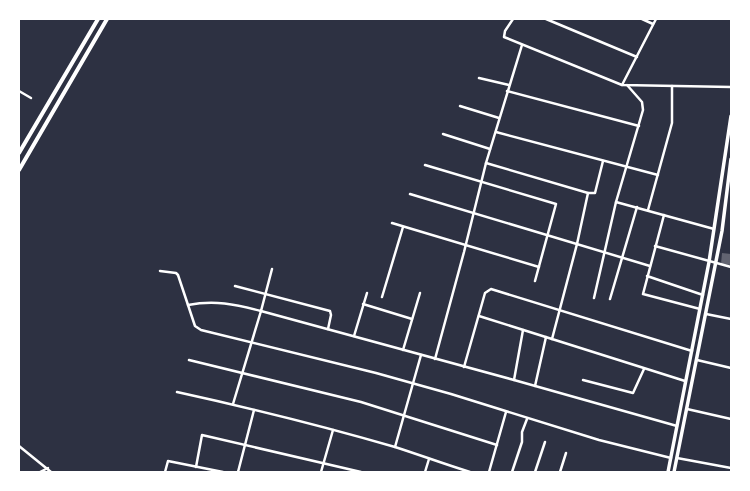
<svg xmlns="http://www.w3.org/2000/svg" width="750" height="491" viewBox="0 0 750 491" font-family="'Playfair Display',serif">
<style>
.building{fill:#626471}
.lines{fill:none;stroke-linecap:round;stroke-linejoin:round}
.minor{stroke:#fff;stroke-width:2.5}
.secondary{stroke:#fff;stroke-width:3.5}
.trunk{stroke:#fff;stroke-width:4}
</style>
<rect width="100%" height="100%" fill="#2d3142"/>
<!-- building -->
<polygon class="building" points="722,253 731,254 731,265 721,264"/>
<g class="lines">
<!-- minor -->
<g class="minor">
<polyline points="513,19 505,31 504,37 622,85"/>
<polyline points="546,19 637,57"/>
<polyline points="642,19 653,24"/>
<polyline points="656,19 622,85 731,87"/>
<polyline points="479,78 509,85"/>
<polyline points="19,91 31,98"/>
<polyline points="507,91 639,126"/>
<polyline points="460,106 499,118"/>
<polyline points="496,132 658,175"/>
<polyline points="443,134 490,149"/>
<polyline points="486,163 588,193 577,244 552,339 685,381"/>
<polyline points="425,165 556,204 535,281"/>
<polyline points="588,193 595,193 603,161"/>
<polyline points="410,194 650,266"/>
<polyline points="616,202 714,229"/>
<polyline points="648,210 672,123 672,86"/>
<polyline points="664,215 643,294 700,309"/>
<polyline points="392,223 539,267"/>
<polyline points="655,246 731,267"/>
<polyline points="160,271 176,273 178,275 195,326 201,330 376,373 451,394 599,440 671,458"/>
<polyline points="647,276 703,295"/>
<polyline points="235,286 330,311 331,315 328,329"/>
<polyline points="382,297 403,227"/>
<polyline points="594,298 616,202 643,110 642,102 627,85"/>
<polyline points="610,299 637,207"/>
<polyline points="363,304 412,319"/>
<path d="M 188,305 C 214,300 235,304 261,311 L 272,269"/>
<polyline points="706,314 731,319"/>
<polyline points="479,316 552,339"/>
<polyline points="354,336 367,293"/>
<polyline points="403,350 420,293"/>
<polyline points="435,359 464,252 486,163 522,45"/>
<polyline points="189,360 361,402 497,445"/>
<polyline points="697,360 731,368"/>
<polyline points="464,367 485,293 491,289 692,351"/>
<polyline points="514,380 523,330"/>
<polyline points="583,380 633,393 644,369"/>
<polyline points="535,386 546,337"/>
<path d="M 177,392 C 250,408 323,426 395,447 C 420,455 444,464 470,472"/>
<polyline points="233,404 261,311 514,380 677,426"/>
<polyline points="687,409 731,419"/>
<polyline points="19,446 51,472"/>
<polyline points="395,447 421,355"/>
<polyline points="677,458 731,468"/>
<polyline points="196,467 202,435 361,472"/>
<polyline points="40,472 48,468"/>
<polyline points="165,472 168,461 223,472"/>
<polyline points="238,472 254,410"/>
<polyline points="321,472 333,430"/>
<polyline points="425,472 429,459"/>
<polyline points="489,472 506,412"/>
<polyline points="512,472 522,442 522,432 527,419"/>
<polyline points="535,472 545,442"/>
<polyline points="560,472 566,453"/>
</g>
<!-- secondary -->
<g class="secondary">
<polyline points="668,472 709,262 731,116"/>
<polyline points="674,472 722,231 731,159"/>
</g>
<!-- trunk -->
<g class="trunk">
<polyline points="19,153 98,19"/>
<polyline points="19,170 107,19"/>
</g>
</g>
<!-- border -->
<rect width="750" height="491" fill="none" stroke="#ffffff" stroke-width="40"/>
</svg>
